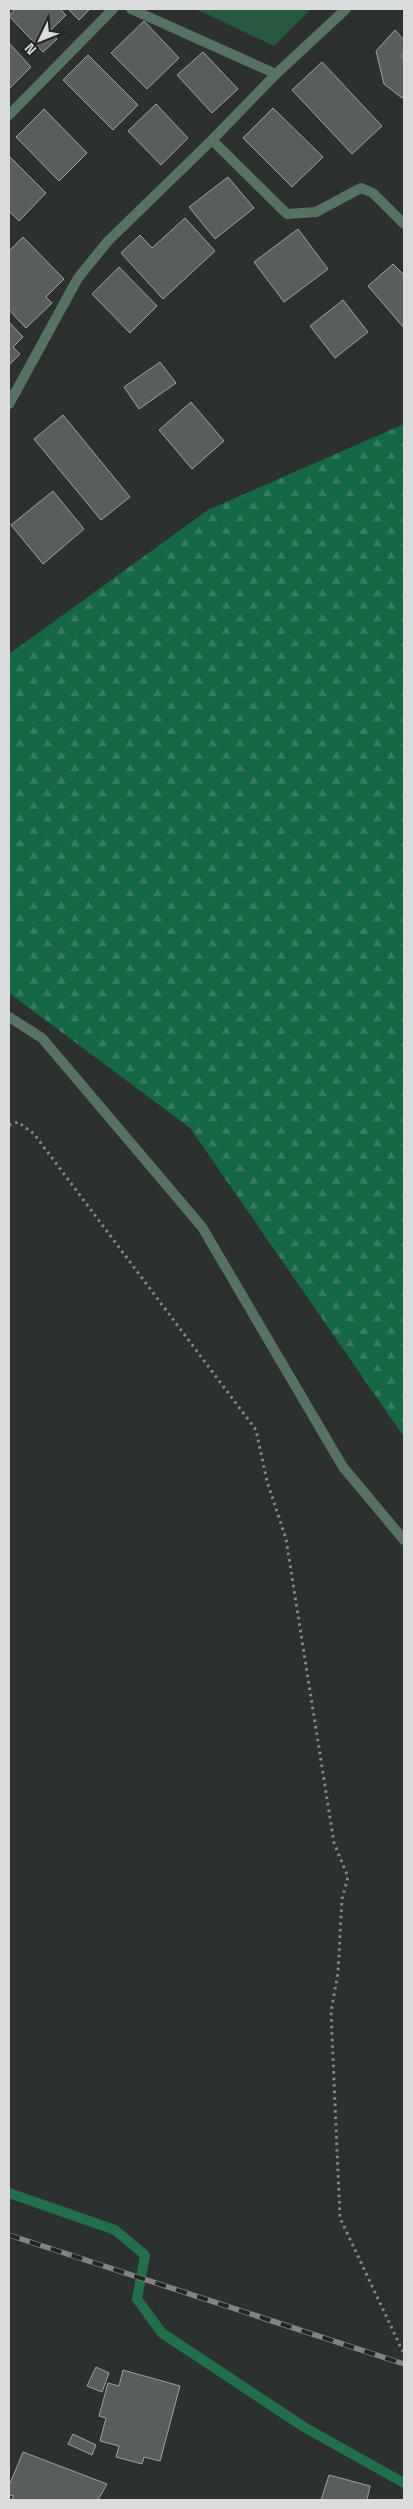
<svg xmlns="http://www.w3.org/2000/svg" width="413" height="2509" viewBox="0 0 413 2509" font-family="'Space Grotesk',sans-serif">
<style>
.forest{fill:url(#forest-firs)}
.green{fill:#265940}
.lines{fill:none;stroke-linecap:round;stroke-linejoin:round}
.stream{stroke:#226f4c;stroke-width:10}
.building{fill:#595d5b;stroke:#9da19f}
.path{stroke:#858886;stroke-width:3;stroke-dasharray:2.5 4;stroke-linecap:butt}
.lane{stroke:#557262;stroke-width:10}
.street{stroke:#557262;stroke-width:10}
.rail-casing{stroke:#818483;stroke-width:5.5}
.rail{stroke:#232624;stroke-width:4;stroke-dasharray:11;stroke-linecap:butt}
</style>
<defs>
<pattern id="forest-firs" width="22" height="20" patternUnits="userSpaceOnUse" patternTransform="scale(1.25)"><rect width="22" height="20" fill="#166744"/><path d="M5 1l3.5 6h-7zM16 11l3.5 6h-7z" fill="#377c5e"/></pattern>
</defs>
<rect width="100%" height="100%" fill="#2c302e"/>
<!-- forest -->
<polygon class="forest" points="404,424 404,1437 190,1128 9,993 9,654 208,510"/>
<!-- green -->
<polygon class="green" points="196,9 311,9 274,46"/>
<g class="lines">
<!-- stream -->
<polyline class="stream" points="9,2193 115,2230 145,2255 137,2299 162,2333 304,2427 404,2483"/>
</g>
<!-- building -->
<g class="building">
<polygon points="15,9 60,9 66,15 50,31 57,39 43,52 9,16"/>
<polygon points="68,9 90,9 79,20"/>
<polygon points="144,21 179,58 147,89 111,53"/>
<polygon points="395,30 404,40 404,53 401,56 404,59 404,95 402,98 384,84 376,51"/>
<polygon points="9,43 31,67 9,89"/>
<polygon points="203,52 238,89 212,113 177,75"/>
<polygon points="88,55 138,105 113,130 63,80"/>
<polygon points="322,62 382,126 352,154 292,90"/>
<polygon points="156,104 188,138 161,165 128,131"/>
<polygon points="273,108 323,157 292,187 243,138"/>
<polygon points="44,109 87,153 59,181 16,137"/>
<polygon points="9,156 46,193 19,221 9,211"/>
<polygon points="228,177 254,208 215,239 189,207"/>
<polygon points="185,218 215,251 163,299 121,253 140,235 152,248"/>
<polygon points="298,229 328,269 284,302 254,262"/>
<polygon points="23,237 64,279 46,297 52,303 26,328 9,310 9,251"/>
<polygon points="393,264 404,275 404,328 368,286"/>
<polygon points="119,267 157,306 130,333 92,294"/>
<polygon points="343,300 368,332 335,358 310,326"/>
<polygon points="9,322 23,337 13,347 20,354 9,365"/>
<polygon points="160,362 176,383 139,409 124,387"/>
<polygon points="191,402 224,441 192,469 159,430"/>
<polygon points="63,415 130,497 101,520 34,439"/>
<polygon points="53,491 84,529 43,564 11,525"/>
<polygon points="96,2367 109,2373 102,2392 87,2386"/>
<polygon points="123,2370 180,2386 160,2461 144,2457 142,2464 116,2457 119,2446 100,2441 106,2418 99,2416 108,2383 119,2386"/>
<polygon points="73,2434 96,2445 92,2455 68,2444"/>
<polygon points="23,2452 107,2484 98,2500 11,2500 14,2496 9,2495 9,2486"/>
<polygon points="329,2475 370,2486 367,2500 321,2500"/>
</g>
<g class="lines">
<!-- path -->
<polyline class="path" points="9,1125 18,1122 34,1134 256,1430 267,1481 286,1539 334,1843 348,1877 342,1899 338,1973 331,2012 340,2218 404,2354"/>
<!-- lane -->
<g class="lane">
<polyline points="131,9 276,74"/>
<polyline points="9,115 113,9"/>
<polyline points="212,140 287,214 316,212 361,188 373,193 404,224"/>
<polyline points="9,1017 42,1038 202,1227 343,1467 404,1540"/>
</g>
<!-- street -->
<polyline class="street" points="9,404 78,278 108,241 212,140 276,74 346,9"/>
<defs>
<polyline id="rail" points="9,2235 404,2364"/>
</defs>
<!-- rail casing -->
<use href="#rail" class="rail-casing"/>
<!-- rail -->
<use href="#rail" class="rail"/>
</g>
<!-- border -->
<rect width="413" height="2509" fill="none" stroke="#dadcdb" stroke-width="20"/>
<!-- north arrow -->
<g transform="translate(40 40) rotate(227)" stroke="#232624" stroke-width="4" paint-order="stroke">
<path d="M0-4L9 19L0 12L-9 19Z" fill="#dadcdb"/>
<text y="-8" font-size="14" font-weight="bold" text-anchor="middle" fill="#dadcdb">N</text>
</g>
</svg>
